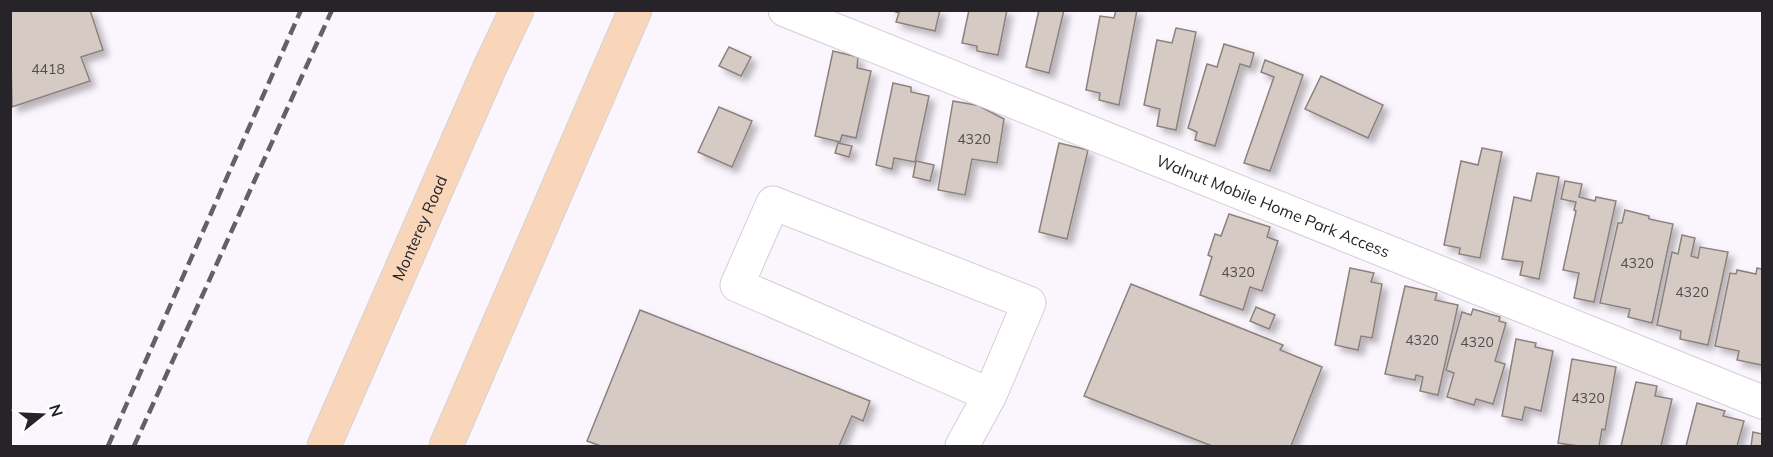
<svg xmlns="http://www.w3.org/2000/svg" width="1773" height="457" viewBox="0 0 1773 457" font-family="Mulish,sans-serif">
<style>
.building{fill:#d6cac5;stroke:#8c817d;stroke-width:1.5;filter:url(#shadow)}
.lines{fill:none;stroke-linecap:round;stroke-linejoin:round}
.minor-casing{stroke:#d3cdd7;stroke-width:35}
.major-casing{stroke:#d4d3d4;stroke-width:35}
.minor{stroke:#fff;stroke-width:33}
.major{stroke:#f9d6b9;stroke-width:33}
.rail{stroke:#646166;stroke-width:4.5;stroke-dasharray:12 6;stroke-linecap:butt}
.labels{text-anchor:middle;stroke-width:4.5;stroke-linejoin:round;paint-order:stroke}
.number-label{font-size:14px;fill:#524e4f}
.street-label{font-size:16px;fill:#262428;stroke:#fff}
</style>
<defs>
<filter id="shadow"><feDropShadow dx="5.5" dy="5.5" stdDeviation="3" flood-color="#0004"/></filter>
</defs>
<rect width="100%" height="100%" fill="#fbf6fe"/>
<!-- building -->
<g class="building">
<polygon points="10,10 90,10 103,50 81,57 90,81 12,107"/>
<polygon points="890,10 940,10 935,31 896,22 899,13"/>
<polygon points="969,10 1007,10 998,55 977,51 977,46 962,43"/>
<polygon points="1039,10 1064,10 1049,73 1026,67"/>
<polygon points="1116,10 1137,10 1119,105 1099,100 1100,93 1086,90 1100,16 1114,18"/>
<polygon points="1176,28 1196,32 1176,130 1157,126 1160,109 1144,105 1157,40 1172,43"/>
<polygon points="1224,44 1254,53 1250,67 1240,64 1215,146 1195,140 1197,132 1188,128 1207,64 1217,67"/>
<polygon points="729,47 751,57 741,76 719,66"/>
<polygon points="833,51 858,57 857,68 871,71 856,138 842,135 840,142 815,136"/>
<polygon points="1265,60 1303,75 1270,171 1244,163 1274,77 1261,72"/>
<polygon points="1321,76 1383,105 1368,138 1305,109"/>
<polygon points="893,83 911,87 911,92 929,96 915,162 894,158 892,169 876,165"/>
<polygon points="953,101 981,106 981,107 1004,119 997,163 972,159 965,195 938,190"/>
<polygon points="719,107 752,121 732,167 698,152"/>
<polygon points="838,143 852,146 849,157 835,153"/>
<polygon points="1059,143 1088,150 1067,239 1039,232"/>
<polygon points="1482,148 1502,152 1480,258 1459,254 1460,248 1444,245 1461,161 1478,165"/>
<polygon points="916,161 934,165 930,181 913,177"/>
<polygon points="1537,173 1559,177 1539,279 1520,275 1523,262 1502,259 1514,197 1531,201"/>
<polygon points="1565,181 1582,184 1579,197 1595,201 1596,197 1616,201 1594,302 1574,298 1579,273 1563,270 1576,211 1574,210 1576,202 1561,199"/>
<polygon points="1625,210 1649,216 1649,219 1673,224 1652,323 1628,317 1630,309 1600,303 1618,223 1622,223"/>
<polygon points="1229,214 1270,227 1267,237 1278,241 1262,291 1250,287 1243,310 1200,295 1212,257 1208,255 1215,234 1221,236"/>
<polygon points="1682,235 1695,238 1691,256 1698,258 1700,247 1728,252 1708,345 1680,339 1681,331 1657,325 1672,252 1678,254"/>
<polygon points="1350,268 1374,273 1371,282 1382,284 1372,338 1361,336 1358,350 1335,345"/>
<polygon points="1757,268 1762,269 1762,365 1737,360 1739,351 1715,346 1730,273 1736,274 1737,270 1756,274"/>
<polygon points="1131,284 1283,345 1280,350 1322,367 1291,446 1212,446 1084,396"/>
<polygon points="1405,286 1437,293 1435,300 1458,305 1438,395 1420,391 1423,377 1416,375 1415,380 1385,374"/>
<polygon points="1256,307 1275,315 1269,329 1250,321"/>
<polygon points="1473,309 1500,317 1499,321 1506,323 1495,361 1505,364 1493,404 1476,399 1474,405 1447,397 1454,373 1446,370 1462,312 1471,315"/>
<polygon points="640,310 870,401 863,421 852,416 839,446 601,446 587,441"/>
<polygon points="1516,339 1536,343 1535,347 1553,351 1541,411 1525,407 1522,420 1502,416"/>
<polygon points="1572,359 1616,367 1605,430 1602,429 1599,446 1579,446 1558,443"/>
<polygon points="1636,382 1657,386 1655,396 1672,399 1661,446 1621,446"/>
<polygon points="1697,403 1725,411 1723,416 1744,421 1737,446 1686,446"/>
<polygon points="1753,432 1762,434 1762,446 1751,446"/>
</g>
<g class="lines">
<defs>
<g id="minor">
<path id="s1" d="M 785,10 L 1762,402"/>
<polyline points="962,446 990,395 1029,303 773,203 737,285 990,395"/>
</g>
<g id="major">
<path id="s2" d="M 324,446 L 490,67 L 517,10"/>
<polyline points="446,446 635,10"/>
</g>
</defs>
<!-- minor casing -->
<use href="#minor" class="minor-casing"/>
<!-- major casing -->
<use href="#major" class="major-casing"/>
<!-- minor -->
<use href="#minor" class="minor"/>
<!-- major -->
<use href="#major" class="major"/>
<!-- rail -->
<g class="rail">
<polyline points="108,446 301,10"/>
<polyline points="134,446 332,10"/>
</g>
</g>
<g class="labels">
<!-- number labels -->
<g class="number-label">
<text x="48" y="74">4418</text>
<text x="974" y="144">4320</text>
<text x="1637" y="268">4320</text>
<text x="1238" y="277">4320</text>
<text x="1692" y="297">4320</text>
<text x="1422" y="345">4320</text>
<text x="1477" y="347">4320</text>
<text x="1588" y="403">4320</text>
</g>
<!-- street labels -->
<g class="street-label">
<text dy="6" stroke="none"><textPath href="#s1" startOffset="526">Walnut Mobile Home Park Access</textPath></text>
<text dy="6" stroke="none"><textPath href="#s2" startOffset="238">Monterey Road</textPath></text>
</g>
</g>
<!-- border -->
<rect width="1773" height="457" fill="none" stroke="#262428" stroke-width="24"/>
<!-- north arrow -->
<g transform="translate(42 415) rotate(72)" stroke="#ffffff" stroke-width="4.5" paint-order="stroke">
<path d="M0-4.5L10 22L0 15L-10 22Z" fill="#262428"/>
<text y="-9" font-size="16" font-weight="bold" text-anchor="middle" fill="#262428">N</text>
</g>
</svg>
